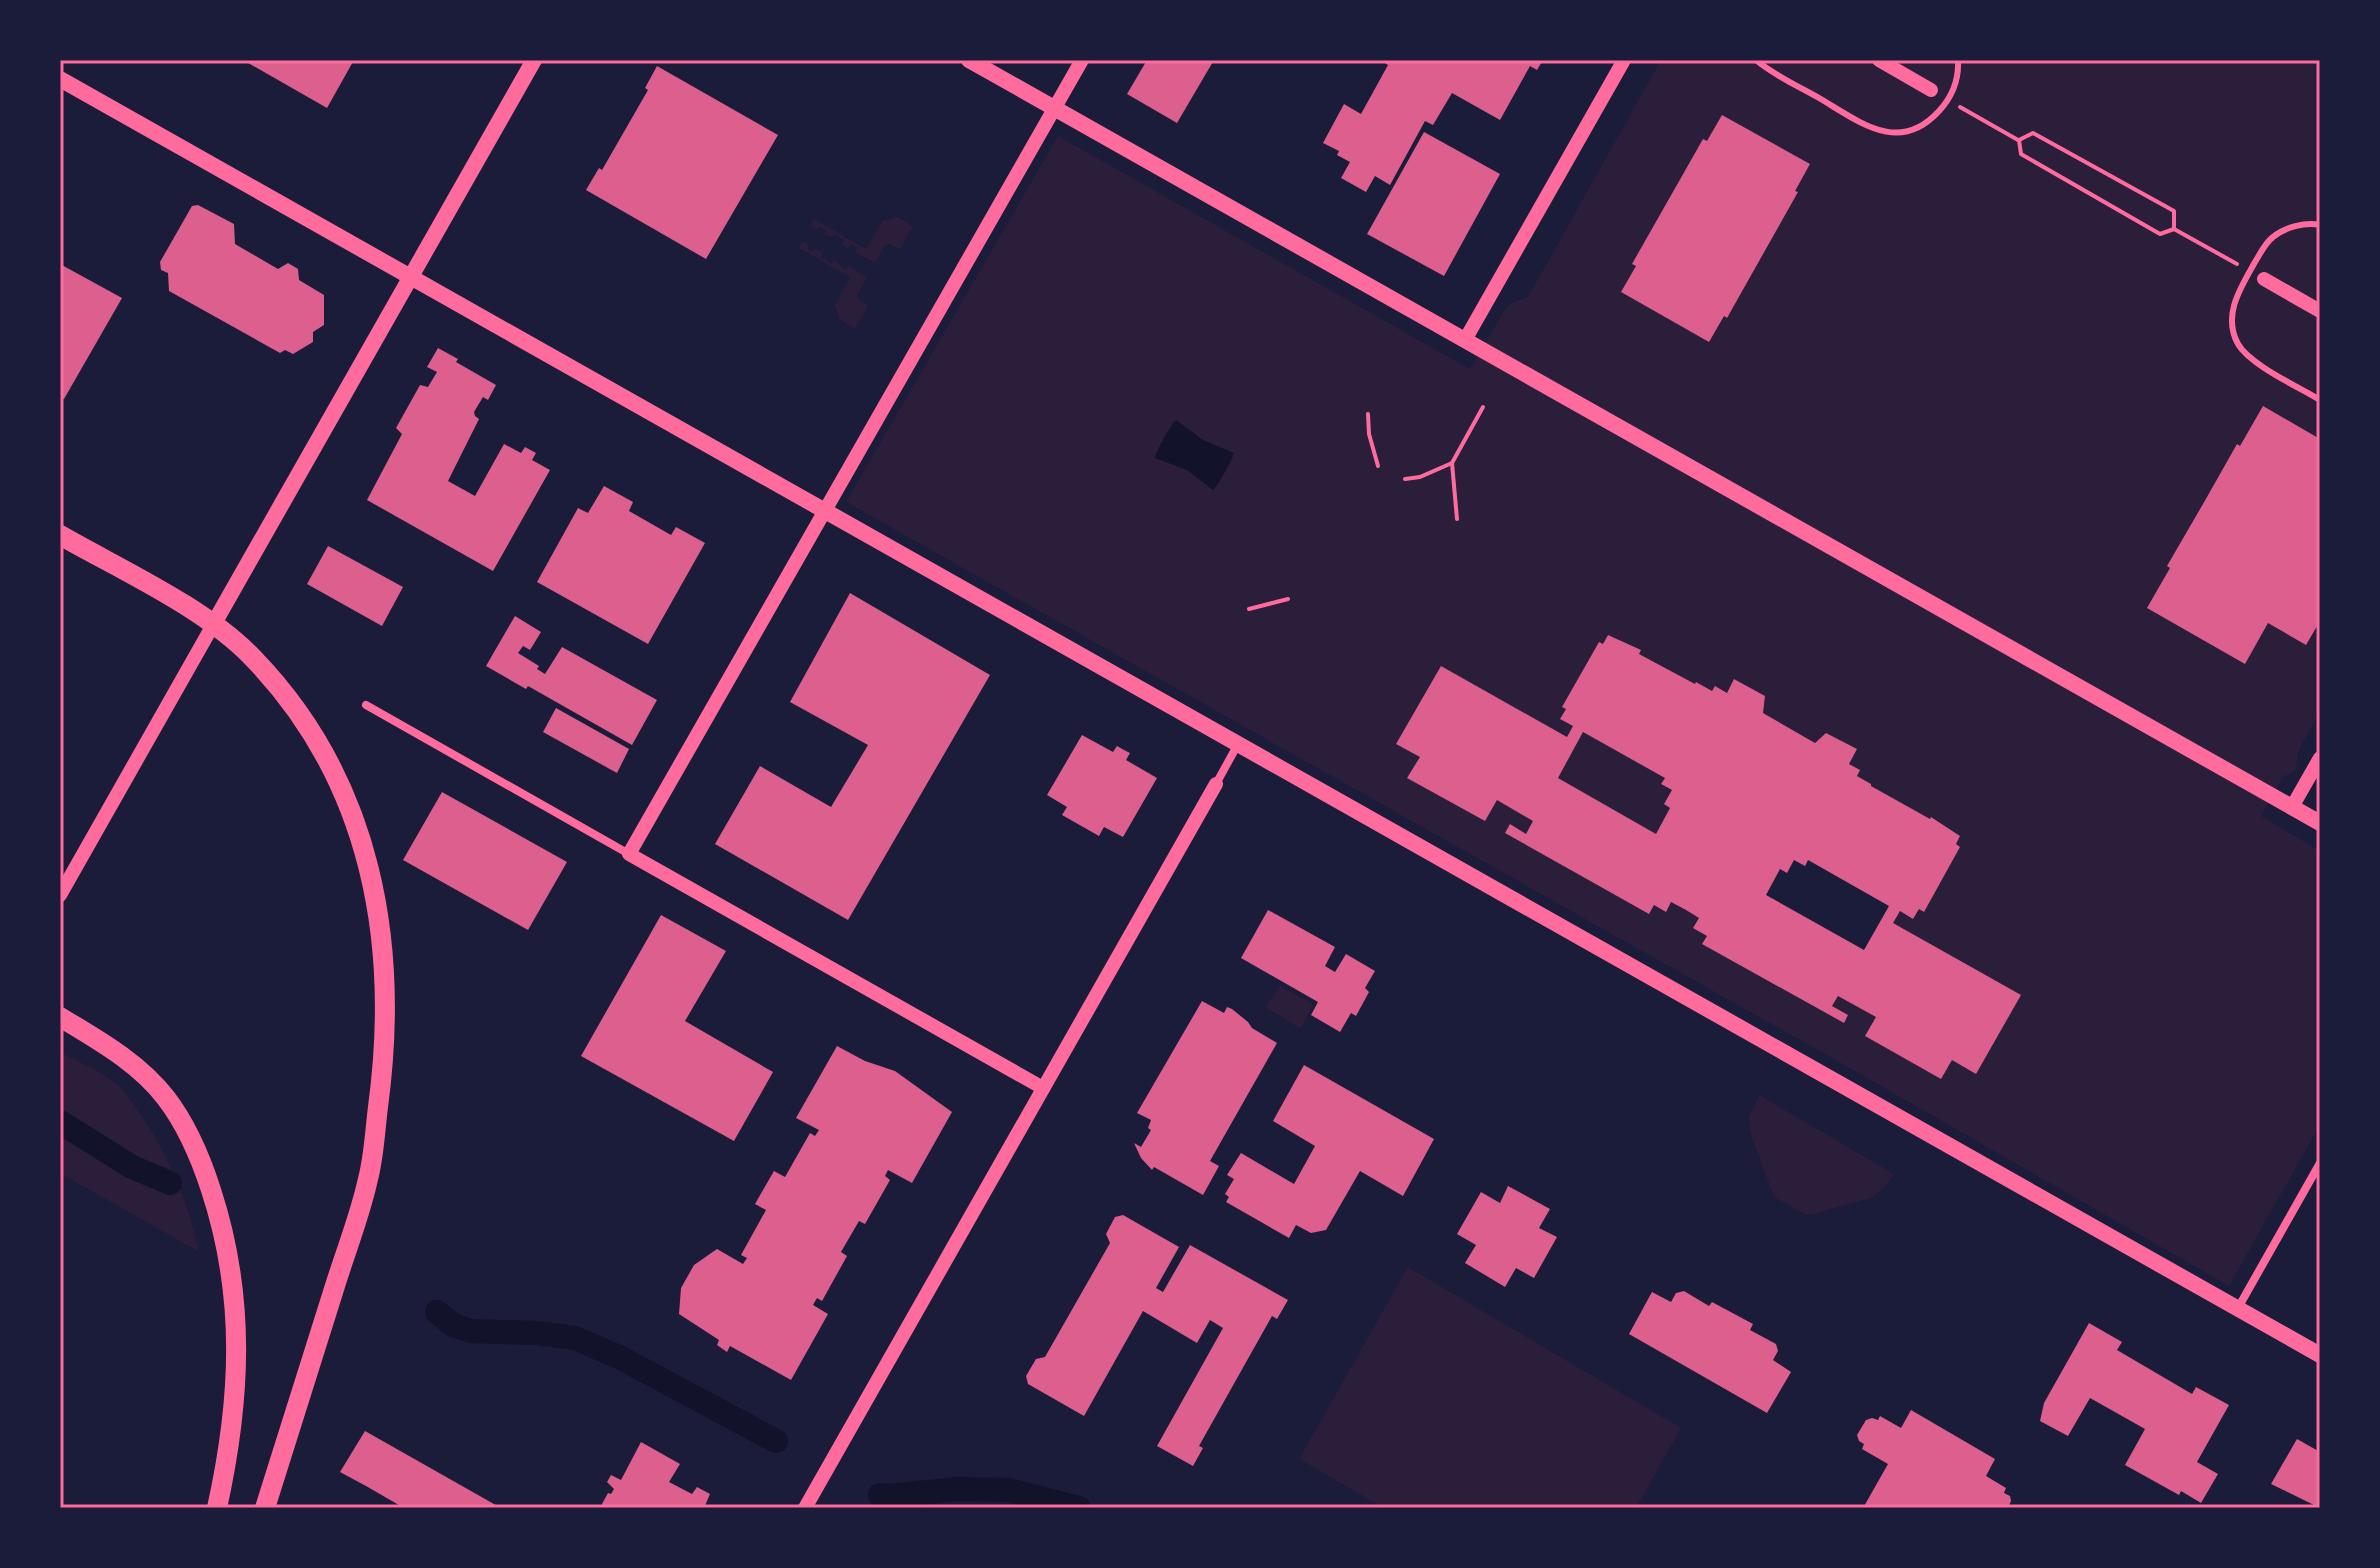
<svg xmlns="http://www.w3.org/2000/svg" width="2380" height="1568" viewBox="0 0 2380 1568" font-family="'Roboto Condensed',sans-serif">
<style>
.green{fill:#2a1e3b;fill-rule:evenodd}
.water{fill:#12122b}
.lines{fill:none;stroke-linecap:round;stroke-linejoin:round}
.canal{stroke:#12122b;stroke-width:24}
.building{fill:#dd5f8e;fill-rule:evenodd}
.path{stroke:#ff6b9d;stroke-width:4}
.service{stroke:#ff6b9d;stroke-width:6}
.minor{stroke:#ff6b9d;stroke-width:8}
.tertiary{stroke:#ff6b9d;stroke-width:14}
.secondary{stroke:#ff6b9d;stroke-width:16}
.trunk{stroke:#ff6b9d;stroke-width:20}
.neatline{fill:none;stroke:#ff6b9d;stroke-width:3}
</style>
<rect width="100%" height="100%" fill="#1b1b3a"/>
<!-- green -->
<g class="green">
<path d="M 1661,60 L 2320,60 L 2320,712 L 2300,747 L 2295,771 L 2283,777 L 2261,816 L 2320,851 L 2320,1125 L 2229,1286 L 1846,1066 L 846,502 L 1058,136 L 1470,369 L 1504,311 L 1512,303 L 1528,297 ZM 1609,635 L 1640,650 L 1639,654 L 1695,684 L 1696,682 L 1712,691 L 1716,686 L 1727,693 L 1735,679 L 1765,696 L 1763,713 L 1815,743 L 1826,733 L 1856,749 L 1849,764 L 1857,776 L 1871,783 L 1871,786 L 1930,819 L 1932,817 L 1960,836 L 1956,844 L 1960,847 L 1924,911 L 1919,909 L 1913,919 L 1900,911 L 1893,923 L 1917,937 L 1838,996 L 1832,1006 L 1848,1015 L 1843,1023 L 1703,944 L 1707,936 L 1693,928 L 1699,918 L 1671,902 L 1666,912 L 1654,905 L 1649,914 L 1506,833 L 1511,825 L 1526,834 L 1533,821 L 1504,803 L 1547,726 L 1567,737 L 1573,726 L 1560,719 L 1566,709 L 1563,706 L 1599,642 L 1603,644 Z"/>
<polygon points="897,217 913,226 900,249 890,244 885,245 875,263 855,252 857,248 851,244 848,248 842,244 844,240 834,234 831,237 824,234 826,230 820,226 817,229 810,226 814,219 866,249 882,221"/>
<polygon points="803,241 809,245 808,249 814,252 816,249 823,253 821,257 832,263 834,259 845,270 848,266 867,277 857,295 858,299 868,306 855,329 839,319 835,305 850,277 799,248"/>
<polygon points="1583,732 1665,778 1661,785 1672,790 1664,804 1670,808 1656,834 1558,778"/>
<polygon points="1280,986 1313,1004 1301,1029 1265,1007"/>
<path d="M 60,1052 C 79,1062 103,1072 119,1086 C 126,1092 132,1103 138,1111 C 168,1153 188,1201 199,1252 L 60,1173 Z"/>
<polygon points="1759,1095 1894,1174 1887,1185 1873,1197 1814,1214 1804,1214 1774,1197 1750,1132 1749,1117"/>
<polygon points="1408,1267 1681,1428 1636,1508 1384,1508 1299,1459"/>
</g>
<!-- water -->
<path class="water" d="M 1176,420 L 1203,440 L 1234,453 C 1233,458 1218,486 1213,490 L 1187,470 L 1155,458 C 1155,453 1172,423 1176,420 Z"/>
<g class="lines">
<!-- canal -->
<g class="canal">
<polyline points="60,1122 132,1167 170,1183"/>
<polyline points="437,1312 453,1325 471,1331 537,1333 575,1338 621,1358 776,1441"/>
<polyline points="880,1495 890,1496 957,1489 1009,1490 1079,1508"/>
</g>
</g>
<!-- building -->
<g class="building">
<polygon points="243,60 354,60 327,108"/>
<polygon points="1147,60 1214,60 1177,123 1127,94"/>
<polygon points="1380,60 1543,60 1537,70 1530,66 1500,120 1452,93 1433,125 1425,121 1390,185 1375,176 1366,192 1341,178 1350,162 1337,155 1339,151 1323,143 1344,104 1361,114 1388,65"/>
<polygon points="657,66 778,135 706,259 586,190 599,168 602,170 648,90 645,88"/>
<polygon points="1722,115 1810,164 1795,191 1798,192 1727,318 1724,316 1709,342 1621,292 1636,266 1632,264 1703,139 1707,141"/>
<polygon points="1424,132 1500,174 1444,276 1367,234"/>
<polygon points="198,205 234,224 235,244 278,269 288,263 298,269 299,280 324,295 324,325 313,332 313,342 293,354 285,350 280,353 169,291 168,273 161,270 160,262 192,206"/>
<polygon points="60,264 122,298 64,399 60,397"/>
<polygon points="438,348 458,359 456,362 496,385 488,400 483,397 474,412 475,416 479,419 448,481 475,496 504,444 521,453 525,447 536,453 532,460 550,470 493,571 367,500 402,434 396,428 420,385 428,387 437,372 427,367"/>
<polygon points="2263,406 2320,439 2320,621 2306,645 2268,623 2245,664 2147,608 2170,568 2167,566 2203,504 2237,444 2240,446"/>
<polygon points="604,486 633,502 629,511 671,535 676,527 705,543 648,644 537,582 578,508 588,513"/>
<polygon points="328,546 403,587 382,626 307,584"/>
<polygon points="850,593 990,675 848,920 715,844 760,766 831,807 868,745 790,702"/>
<polygon points="515,616 541,632 530,650 523,646 518,653 539,666 537,669 545,674 562,647 657,700 632,745 528,686 526,689 486,666"/>
<path d="M 1608,635 L 1641,650 L 1639,654 L 1695,684 L 1696,682 L 1712,691 L 1715,686 L 1727,693 L 1734,679 L 1765,696 L 1763,713 L 1815,743 L 1826,733 L 1857,749 L 1849,764 L 1860,770 L 1857,776 L 1871,784 L 1871,786 L 1930,819 L 1931,817 L 1960,836 L 1956,844 L 1960,847 L 1924,912 L 1919,909 L 1913,919 L 1900,911 L 1893,923 L 2021,995 L 1976,1074 L 1952,1060 L 1941,1079 L 1865,1036 L 1876,1017 L 1838,996 L 1832,1006 L 1848,1015 L 1844,1023 L 1702,944 L 1707,936 L 1693,928 L 1699,918 L 1686,910 L 1671,902 L 1666,912 L 1654,905 L 1649,914 L 1505,833 L 1510,824 L 1526,834 L 1533,821 L 1497,800 L 1485,821 L 1407,778 L 1420,757 L 1396,744 L 1441,666 L 1567,737 L 1573,726 L 1560,719 L 1566,709 L 1562,707 L 1599,642 L 1603,644 ZM 1583,732 L 1665,778 L 1661,784 L 1672,790 L 1664,804 L 1670,808 L 1656,834 L 1558,778 ZM 1794,860 L 1805,866 L 1808,860 L 1889,906 L 1864,950 L 1766,895 L 1780,869 L 1787,873 Z"/>
<polygon points="556,708 629,749 617,773 543,732"/>
<polygon points="1082,735 1113,752 1117,746 1124,750 1130,753 1126,760 1157,778 1123,837 1104,827 1099,836 1062,815 1067,807 1047,795"/>
<polygon points="442,792 567,862 528,930 403,860"/>
<polygon points="1268,910 1335,947 1325,966 1335,972 1346,954 1375,971 1365,988 1369,992 1356,1016 1351,1013 1340,1032 1311,1015 1318,1002 1241,958"/>
<polygon points="661,915 726,951 685,1021 773,1072 734,1141 581,1056"/>
<polygon points="1202,1001 1224,1013 1227,1007 1232,1009 1248,1022 1252,1028 1277,1043 1210,1161 1219,1166 1203,1195 1154,1167 1152,1170 1141,1158 1134,1143 1141,1147 1151,1130 1148,1128 1151,1120 1137,1113"/>
<polygon points="837,1046 865,1061 895,1071 952,1112 912,1183 888,1170 885,1176 890,1180 865,1224 859,1221 841,1252 847,1256 822,1301 817,1298 813,1305 828,1314 791,1380 730,1346 727,1352 717,1345 719,1340 679,1314 681,1288 694,1265 717,1249 743,1264 747,1258 741,1255 766,1210 755,1204 774,1171 785,1177 810,1133 815,1136 819,1130 796,1118"/>
<polygon points="1304,1065 1434,1139 1403,1196 1360,1171 1326,1230 1311,1233 1296,1225 1289,1238 1226,1202 1229,1197 1225,1194 1234,1179 1227,1175 1241,1153 1294,1184 1315,1146 1273,1121"/>
<polygon points="1508,1186 1550,1209 1539,1228 1557,1237 1534,1278 1516,1268 1505,1287 1465,1263 1476,1245 1457,1234 1481,1192 1500,1203"/>
<polygon points="1123,1215 1179,1247 1156,1288 1163,1292 1190,1245 1288,1300 1277,1319 1272,1316 1199,1446 1203,1448 1193,1466 1157,1446 1223,1328 1210,1320 1197,1343 1143,1311 1084,1416 1028,1384 1026,1376 1036,1359 1045,1357 1110,1243 1106,1234 1115,1217"/>
<polygon points="1684,1291 1709,1306 1712,1302 1753,1324 1750,1330 1776,1344 1778,1351 1773,1360 1791,1372 1767,1413 1629,1334 1652,1292 1671,1302 1676,1293"/>
<polygon points="2089,1323 2122,1342 2117,1350 2192,1394 2196,1387 2229,1405 2197,1462 2218,1474 2201,1503 2181,1491 2179,1495 2125,1465 2145,1429 2090,1398 2068,1436 2040,1421 2044,1403"/>
<polygon points="1911,1410 1995,1459 1986,1476 2006,1488 2004,1493 2010,1496 2011,1501 2008,1508 1863,1508 1888,1464 1862,1449 1864,1444 1859,1441 1857,1435 1866,1420 1872,1418 1878,1420 1880,1416 1901,1428"/>
<polygon points="365,1431 501,1508 404,1508 366,1486 340,1472"/>
<polygon points="2297,1439 2320,1452 2320,1508 2271,1484"/>
<polygon points="641,1442 680,1464 669,1482 692,1494 697,1487 710,1494 704,1508 603,1508 602,1504 608,1493 611,1494 614,1489 607,1482 611,1475 621,1480"/>
</g>
<g class="lines">
<!-- path -->
<g class="path">
<polyline points="1960,107 2018,140"/>
<polyline points="2019,140 2021,154 2160,234 2174,229 2237,264"/>
<polyline points="2019,140 2033,133 2174,211 2174,228"/>
<polyline points="1368,414 1369,434 1378,466"/>
<polyline points="1452,463 1457,519"/>
<polyline points="1405,479 1420,477 1452,463 1483,407"/>
<polyline points="1249,609 1288,599"/>
</g>
<!-- service -->
<g class="service">
<path d="M 1756,60 C 1775,76 1798,86 1819,98 C 1860,122 1899,155 1939,111 C 1952,97 1959,79 1958,60"/>
<path d="M 2320,225 C 2305,222 2285,227 2273,237 C 2265,243 2260,254 2255,262 C 2241,287 2222,315 2238,344 C 2250,365 2299,387 2320,400"/>
</g>
<!-- minor -->
<g class="minor">
<polyline points="366,705 629,854"/>
<polyline points="1216,784 1238,744"/>
<polyline points="2238,1308 2320,1163"/>
</g>
<!-- tertiary -->
<g class="tertiary">
<polyline points="1879,60 1931,90"/>
<polyline points="2264,279 2320,311"/>
<polyline points="1465,340 1624,60"/>
<polyline points="2292,807 2320,758"/>
<polyline points="60,895 213,625"/>
<polyline points="1043,1088 629,854 1082,60"/>
<polyline points="805,1508 1216,784"/>
</g>
<!-- secondary -->
<g class="secondary">
<polyline points="969,60 2320,823"/>
<polyline points="60,79 2320,1355"/>
<polyline points="213,625 534,60"/>
</g>
<!-- trunk -->
<g class="trunk">
<path d="M 60,535 C 121,570 204,607 253,658 C 372,781 400,943 378,1107 C 375,1131 374,1156 368,1179 C 360,1216 345,1253 334,1289 C 311,1362 288,1435 265,1508"/>
<path d="M 60,1017 C 98,1040 138,1062 166,1098 C 186,1124 201,1159 211,1190 C 246,1297 241,1399 217,1508"/>
</g>
</g>
<!-- border -->
<rect width="2380" height="1568" fill="none" stroke="#1b1b3a" stroke-width="124"/>
<rect x="62" y="62" width="2256" height="1444" class="neatline"/>
</svg>
